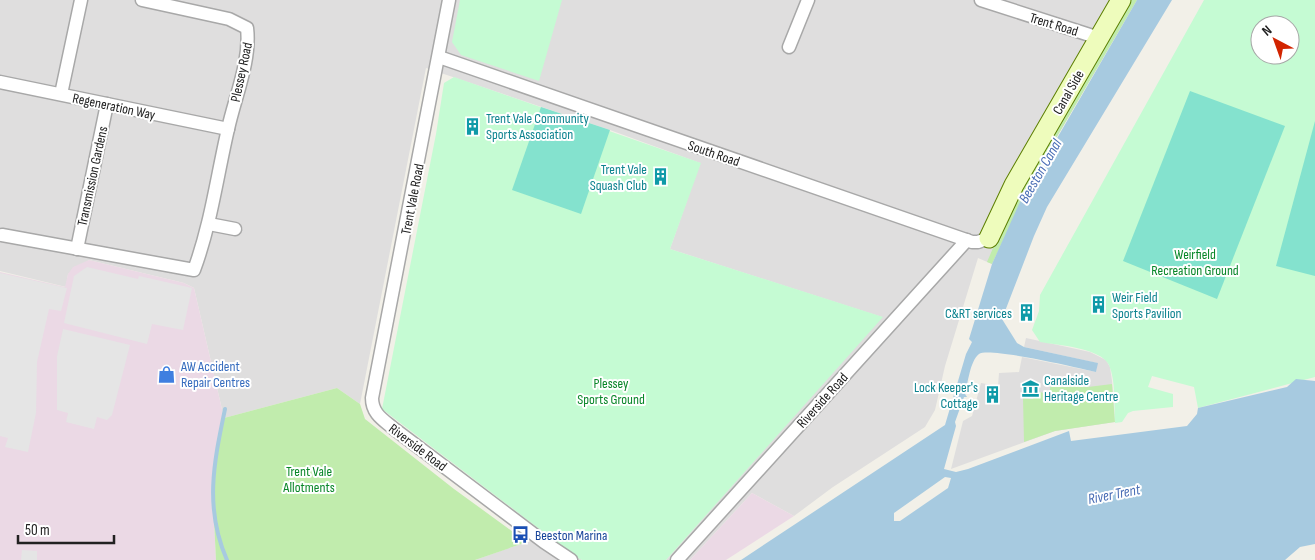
<svg xmlns="http://www.w3.org/2000/svg" width="1315" height="560" viewBox="0 0 1315 560" font-family="'Sofia Sans Condensed',sans-serif">
<style>
.residential{fill:#dfdede}
.industrial{fill:#ebd9e5}
.grass{fill:#c1ecad}
.park{fill:#c5fbd3;fill-rule:evenodd}
.pitch{fill:#84e2ce}
.parking{fill:#e5e5e5}
.water{fill:#a7cae0;fill-rule:evenodd}
.lines{fill:none;stroke-linecap:round;stroke-linejoin:round}
.stream{stroke:#a7cae0;stroke-width:4}
.street-casing{stroke:#a8a8a8;stroke-width:15}
.secondary-casing{stroke:#5c7f01;stroke-width:21}
.street{stroke:#fff;stroke-width:12}
.secondary{stroke:#eefcbc;stroke-width:19}
.labels{text-anchor:middle;stroke-width:4;stroke-linejoin:round;paint-order:stroke}
.street-label{font-size:14px;fill:#212121;stroke:#fff}
.culture-label{font-size:14px;fill:#0d838f;stroke:#fff;text-anchor:start}
.park-label{font-size:14px;fill:#088628;stroke:#fff}
.shop-label{font-size:14px;fill:#366cbe;stroke:#fff;text-anchor:start}
.transit-label{font-size:14px;fill:#164399;stroke:#fff;text-anchor:start}
.water-label{font-size:15px;font-style:italic;fill:#496db5;stroke:#fff}
</style>
<rect width="100%" height="100%" fill="#f2f0e8"/>
<!-- residential -->
<g class="residential">
<polygon points="0,0 1137,0 1031,181 992,264 978,258 945,366 935,410 925,427 833,487 794,516 752,493 690,560 666,560 882,317 670,249 700,163 610,130 426,68 360,404 337,388 224,418 194,288 184,283 89,260 68,274 66,287 0,271"/>
<polygon points="1026,338 1090,352 1106,360 1110,367 1112,381 1115,422 1055,431 951,469 963,421 972,416 981,383 998,386 999,373 1019,372 1022,357 1096,372 1097,363 1024,347"/>
<polygon points="547,535 582,560 475,560"/>
</g>
<!-- industrial -->
<g class="industrial">
<polygon points="89,260 184,283 194,288 224,418 212,480 216,560 0,560 0,272 65,287 68,274 73,267"/>
<polygon points="752,493 794,516 726,560 690,560"/>
</g>
<!-- grass -->
<g class="grass">
<polygon points="1128,0 1137,0 1031,181 992,264 987,262 1009,211"/>
<polygon points="1051,384 1088,387 1112,384 1115,422 1055,431 1024,442 1023,398 1033,399 1035,391 1049,394"/>
<polygon points="337,388 360,404 365,419 454,489 527,542 475,560 216,560 212,480 224,418"/>
</g>
<!-- park -->
<g class="park">
<polygon points="460,0 562,0 539,81 461,55 452,42"/>
<path d="M 1204,0 L 1315,0 L 1315,377 L 1198,408 L 1194,387 L 1152,376 L 1148,387 L 1173,394 L 1173,407 L 1133,411 L 1128,413 L 1122,422 L 1115,423 C 1114,406 1116,381 1109,365 C 1101,348 1057,345 1040,342 L 1032,330 L 1039,311 L 1040,295 ZM 1260,25 L 1290,25 L 1290,55 L 1260,55 Z"/>
<polygon points="454,77 701,163 670,249 883,317 666,560 582,560 576,557 382,409 436,134 444,83"/>
</g>
<!-- pitch -->
<g class="pitch">
<polygon points="1190,91 1285,126 1217,299 1123,261"/>
<polygon points="541,107 610,130 581,214 512,190"/>
<polygon points="1315,121 1315,276 1276,266"/>
</g>
<!-- parking -->
<g class="parking">
<polygon points="87,267 138,279 139,276 192,288 183,330 152,324 147,344 64,323 74,276"/>
<polygon points="0,273 67,288 61,311 49,309 37,362 36,413 28,452 5,447 8,438 0,436"/>
<polygon points="63,329 130,345 112,415 107,420 97,417 94,429 66,422 68,413 57,410 57,356"/>
<polygon points="22,550 37,551 37,560 21,560"/>
</g>
<!-- water -->
<path class="water" d="M 1137,0 L 1172,0 L 1047,207 L 1034,236 L 1002,319 L 1017,343 L 1024,347 L 1098,363 L 1096,372 C 1078,368 990,347 979,354 C 970,361 968,383 965,394 L 967,397 L 964,397 L 955,422 L 956,426 L 944,469 L 956,472 L 968,469 L 1069,431 L 1071,441 L 1187,426 L 1197,414 L 1198,408 L 1287,387 L 1296,379 L 1315,381 L 1315,544 L 1300,547 L 1285,560 L 741,560 L 945,425 L 966,354 L 972,342 L 969,339 L 992,264 L 1019,204 ZM 945,477 L 951,478 L 948,488 L 900,521 L 894,521 L 894,513 Z"/>
<g class="lines">
<!-- stream -->
<path class="stream" d="M 225,409 C 214,462 204,508 227,560"/>
<defs>
<g id="street">
<path d="M 449,0 L 372,398 C 372,413 382,419 393,428 L 544,542 L 571,560"/>
<polyline points="981,0 1099,38"/>
<polyline points="789,47 808,0"/>
<polyline points="439,57 972,242 978,242 989,238"/>
<polyline points="0,82 228,129"/>
<polyline points="61,94 81,0"/>
<polyline points="209,224 235,229"/>
<path d="M 2,235 L 194,270 C 211,224 217,176 228,129 C 235,97 251,60 247,28 L 229,19 L 142,0"/>
<polyline points="77,249 107,104"/>
<polyline points="677,560 967,240"/>
</g>
<polyline id="secondary" points="989,238 1014,185 1121,0"/>
</defs>
<!-- street casing -->
<use href="#street" class="street-casing"/>
<!-- secondary casing -->
<use href="#secondary" class="secondary-casing"/>
<!-- street -->
<use href="#street" class="street"/>
<!-- secondary -->
<use href="#secondary" class="secondary"/>
</g>
<!-- icons -->
<defs>
<symbol id="building-bare" viewBox="-9 -9 18 18"><path d="M-4-6H4V6H1V3H-1V6H-4ZM-2.5-4.3h1.7v1.8h-1.7ZM.8-4.3h1.7v1.8H.8ZM-2.5-1h1.7V.8h-1.7ZM.8-1h1.7V.8H.8Z" fill="#0f9aa8" stroke="#fff" stroke-width="2.5" paint-order="stroke"/></symbol>
<symbol id="shop-bare" viewBox="-9 -9 18 18"><path d="M-5-2.5h2.3a2.7 3.5 0 0 1 5.4 0H5L5.5 6h-11ZM-1.5-2.5h3a1.5 2.3 0 0 0-3 0Z" fill="#3f7fe0" stroke="#fff" stroke-width="2.5" paint-order="stroke"/></symbol>
<symbol id="museum-bare" viewBox="-9 -9 18 18"><path d="M0-6L6-3V-2H-6V-3ZM-5-1h2V3h-2ZM-1-1h2V3h-2ZM3-1h2V3H3ZM-6 4H6V6H-6Z" fill="#0f9aa8" stroke="#fff" stroke-width="2.5" paint-order="stroke"/></symbol>
<symbol id="bus-bare" viewBox="-9 -9 18 18"><path d="M-5-6H5V4H4V6H2V4H-2V6H-4V4H-5ZM-3.5-4V0h7V-4ZM-3.5 1.2v1.5H-2V1.2ZM2 1.2v1.5H3.5V1.2Z" fill="#1a4fb4" stroke="#fff" stroke-width="2.5" paint-order="stroke"/></symbol>
</defs>
<g fill-rule="evenodd">
<use href="#building-bare" x="460" y="114" width="25" height="25"/>
<use href="#building-bare" x="648" y="164" width="25" height="25"/>
<use href="#building-bare" x="1086" y="292" width="25" height="25"/>
<use href="#building-bare" x="1014" y="300" width="25" height="25"/>
<use href="#shop-bare" x="154" y="362" width="25" height="25"/>
<use href="#museum-bare" x="1018" y="376" width="25" height="25"/>
<use href="#building-bare" x="980" y="382" width="25" height="25"/>
<use href="#bus-bare" x="508" y="522" width="25" height="25"/>
</g>
<g class="labels">
<!-- street labels -->
<g class="street-label">
<text transform="translate(1054 24) rotate(17)" y="5">Trent Road</text>
<text transform="translate(241 72) rotate(-78)" y="5">Plessey Road</text>
<text transform="translate(1068 92) rotate(-60)" y="5">Canal Side</text>
<text transform="translate(114 106) rotate(12)" y="5">Regeneration Way</text>
<text transform="translate(714 153) rotate(19)" y="5">South Road</text>
<text transform="translate(92 176) rotate(-78)" y="5">Transmission Gardens</text>
<text transform="translate(412 199) rotate(-79)" y="5">Trent Vale Road</text>
<text transform="translate(822 400) rotate(-48)" y="5">Riverside Road</text>
<text transform="translate(418 447) rotate(37)" y="5">Riverside Road</text>
</g>
<!-- culture labels -->
<g class="culture-label">
<text x="486" y="123">Trent Vale Community<tspan x="486" dy="16">Sports Association</tspan></text>
<text x="647" y="174" text-anchor="end">Trent Vale<tspan x="647" dy="16">Squash Club</tspan></text>
<text x="1112" y="302">Weir Field<tspan x="1112" dy="16">Sports Pavilion</tspan></text>
<text x="1012" y="318" text-anchor="end">C&amp;RT services</text>
<text x="1044" y="385">Canalside<tspan x="1044" dy="16">Heritage Centre</tspan></text>
<text x="978" y="392" text-anchor="end">Lock Keeper's<tspan x="978" dy="16">Cottage</tspan></text>
</g>
<!-- park labels -->
<g class="park-label">
<text x="1195" y="259">Weirfield<tspan x="1195" dy="16">Recreation Ground</tspan></text>
<text x="611" y="388">Plessey<tspan x="611" dy="16">Sports Ground</tspan></text>
<text x="309" y="476">Trent Vale<tspan x="309" dy="16">Allotments</tspan></text>
</g>
<!-- shop labels -->
<g class="shop-label">
<text x="181" y="371">AW Accident<tspan x="181" dy="16">Repair Centres</tspan></text>
</g>
<!-- transit labels -->
<g class="transit-label">
<text x="535" y="540">Beeston Marina</text>
</g>
<!-- water labels -->
<g class="water-label">
<text transform="translate(1040 171) rotate(-60)" y="5">Beeston Canal</text>
<text transform="translate(1114 494) rotate(-11)" y="5">River Trent</text>
</g>
</g>
<!-- north arrow -->
<g transform="translate(1275 40) rotate(319)"><circle r="24" fill="#ffffff" stroke="#a6a6a6"/>
<path d="M0-4L9 19L0 12L-9 19Z" fill="#d22400"/>
<text y="-8" font-size="14" font-weight="bold" text-anchor="middle" fill="#212121">N</text>
</g>
<!-- scale -->
<path d="M18 535v8h96v-8" fill="none" stroke="#212121" stroke-width="2.5"/>
<text x="25" y="535" font-size="15" fill="#212121" stroke="#ffffff" stroke-width="4" paint-order="stroke">50 m</text>
</svg>
